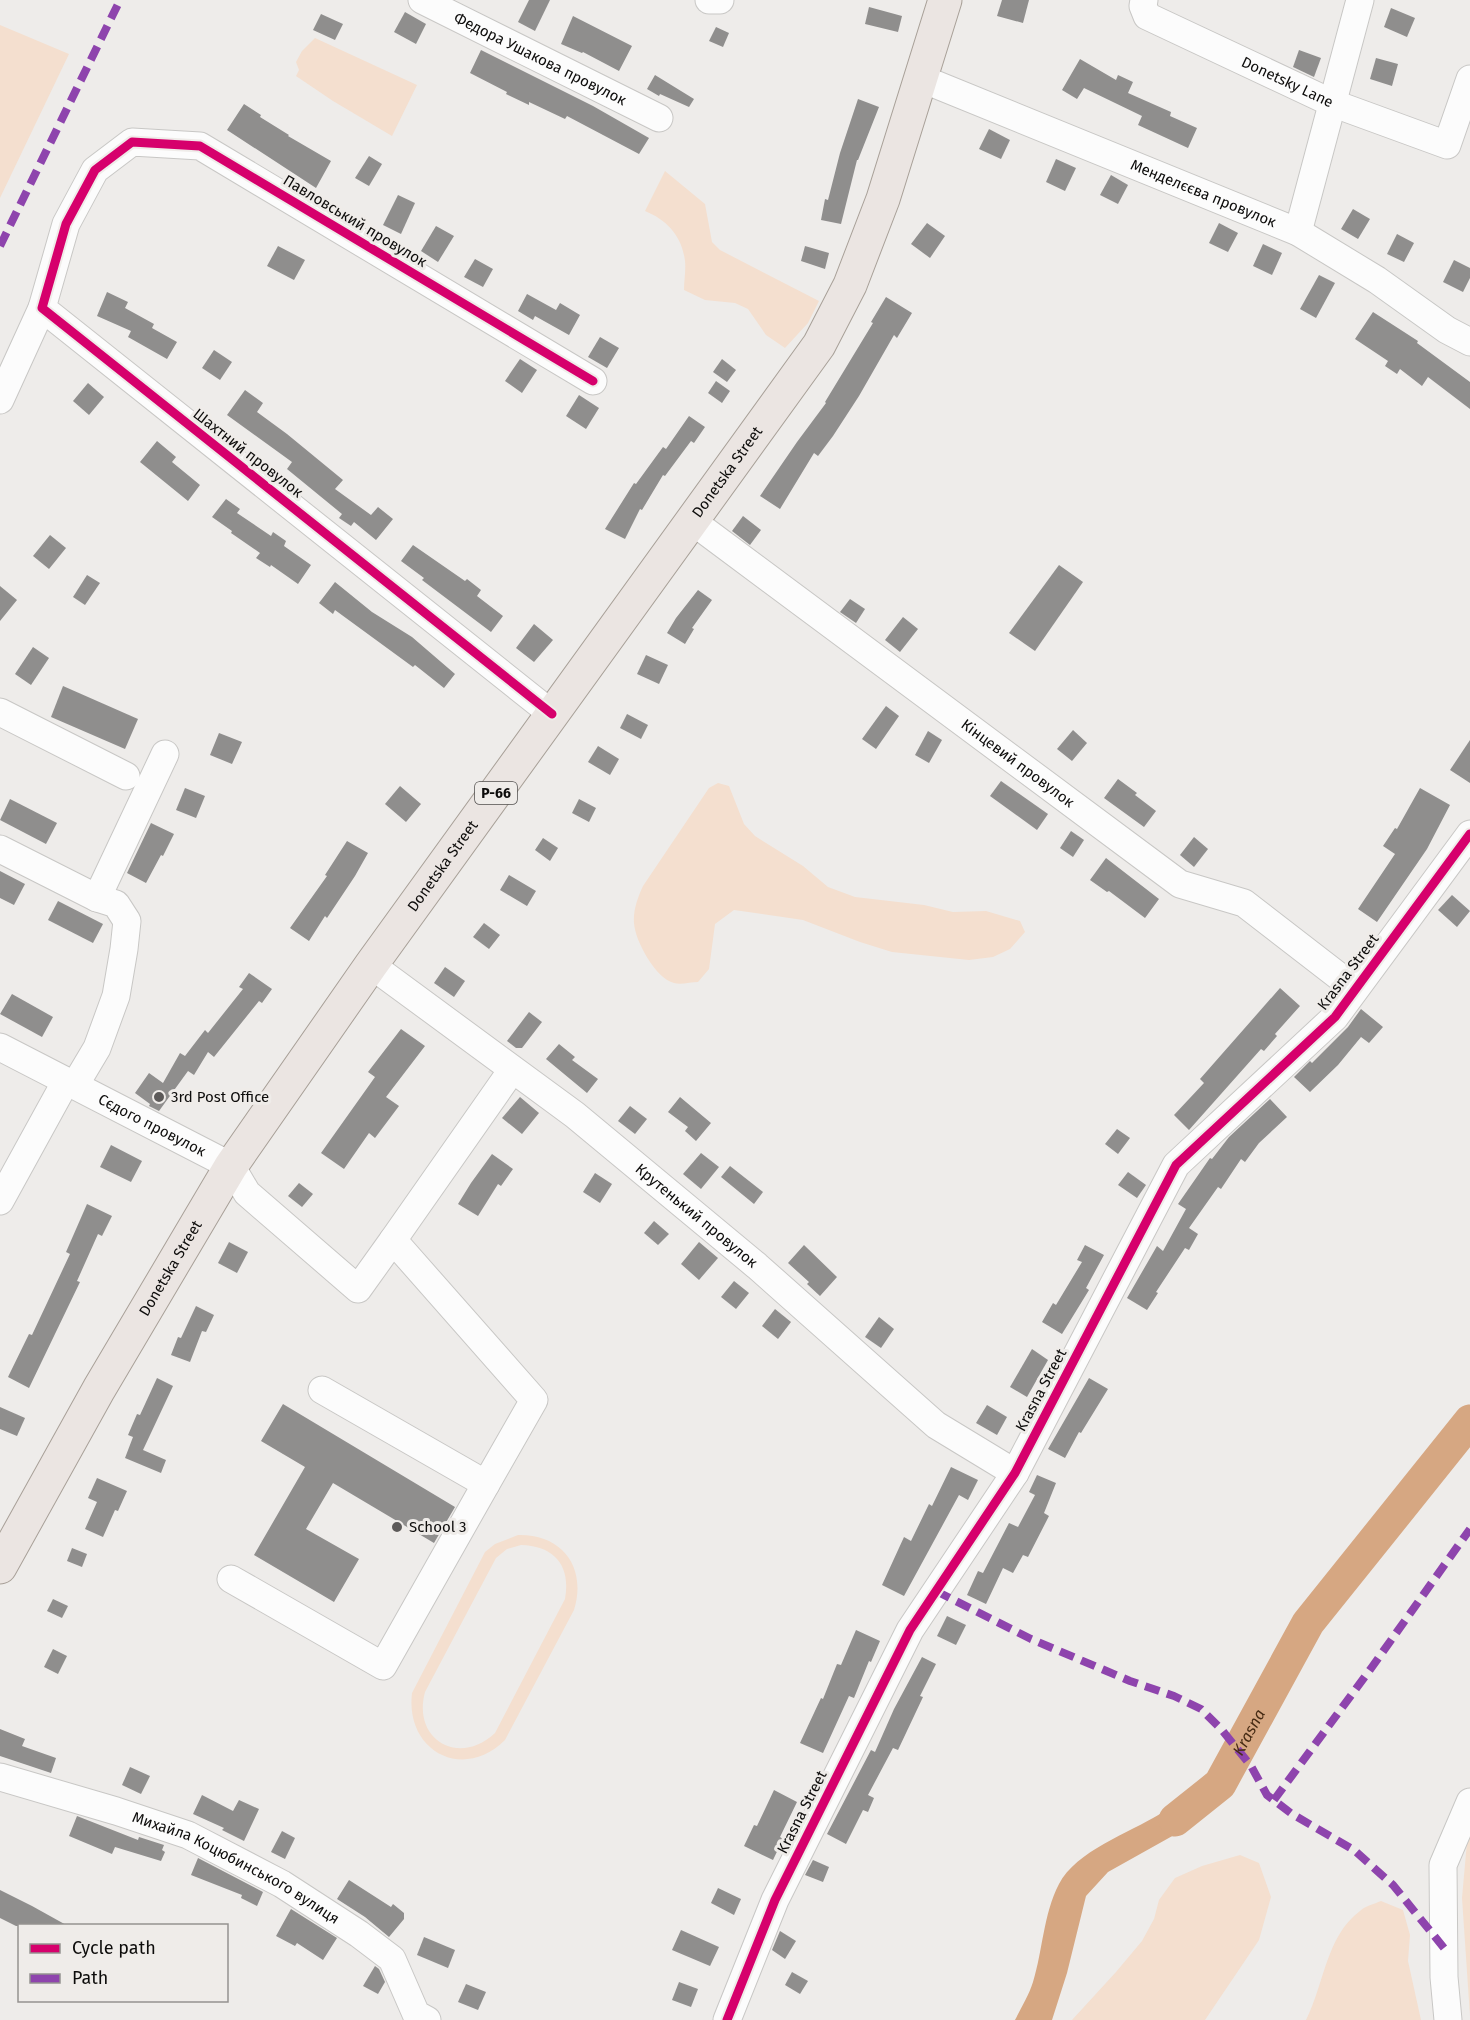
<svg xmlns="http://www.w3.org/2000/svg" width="1470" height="2020" viewBox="0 0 1470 2020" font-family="'Fira Sans',sans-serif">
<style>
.green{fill:#f4dfcf;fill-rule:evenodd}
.water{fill:#d6a782}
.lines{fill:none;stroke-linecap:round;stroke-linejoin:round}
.river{stroke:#d6a782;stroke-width:33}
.building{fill:#8f8e8d}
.minor-casing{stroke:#c8c7c5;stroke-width:29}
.major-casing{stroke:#a8a098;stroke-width:35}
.minor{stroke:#fcfcfc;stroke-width:27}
.major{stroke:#ebe5e2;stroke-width:33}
.quiet{stroke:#8e44ad;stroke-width:8;stroke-dasharray:15 8;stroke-linecap:butt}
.cycleway-casing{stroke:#efece9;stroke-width:13}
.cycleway{stroke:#d6006c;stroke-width:9}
.poi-dot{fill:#5c5a59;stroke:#efece9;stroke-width:2}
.labels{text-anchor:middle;stroke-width:6;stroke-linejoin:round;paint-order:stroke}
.shield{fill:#efece9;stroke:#514f4e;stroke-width:1.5}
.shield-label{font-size:14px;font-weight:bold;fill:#0d0c0b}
.street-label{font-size:15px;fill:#0d0c0b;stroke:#efece9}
.poi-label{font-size:15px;fill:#0d0c0b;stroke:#efece9;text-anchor:start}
.water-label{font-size:16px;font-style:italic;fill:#462b14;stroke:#efece9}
</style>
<rect width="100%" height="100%" fill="#eeecea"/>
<!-- green -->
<g class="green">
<polygon points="0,25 69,54 0,198"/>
<polygon points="315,38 417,85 392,136 333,101 296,76 299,70 296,62 302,51"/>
<path d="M 665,171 L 705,204 L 712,242 L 720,250 L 819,301 L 808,323 L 785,348 L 766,335 L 748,309 L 735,303 L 705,300 L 684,290 C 684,281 686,270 685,261 C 682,236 667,220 645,211 Z"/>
<path d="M 718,783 L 729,786 L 744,824 L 755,836 L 803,866 L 828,887 L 855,897 L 924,905 L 953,912 L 986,911 L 1020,921 L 1025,932 L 1010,949 L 993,957 L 969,960 L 892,952 L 860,942 L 803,920 L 734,910 L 715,924 L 709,969 L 698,982 C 691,982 681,985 674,983 C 656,979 635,941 634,923 C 633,910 638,897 643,886 L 709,788 Z"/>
<path d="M 518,1535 C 563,1534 587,1568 574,1610 L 505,1740 C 463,1782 405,1751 412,1693 L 485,1552 L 495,1544 ZM 521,1545 C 555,1546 571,1566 565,1599 L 495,1733 C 459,1767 412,1740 425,1692 L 496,1558 L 507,1549 Z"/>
<polygon points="1470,1836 1470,2016 1462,1898 1467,1842"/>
<polygon points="1240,1855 1259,1863 1271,1897 1259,1940 1205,2020 1072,2020 1116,1972 1142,1941 1154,1919 1159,1900 1175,1878 1202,1866"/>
<path d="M 1381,1901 L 1403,1910 L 1410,1935 L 1408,1961 L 1421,2020 L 1306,2020 C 1324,1985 1326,1936 1360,1911 C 1365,1906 1374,1904 1381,1901 Z"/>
</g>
<!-- water -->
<path class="water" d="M 1201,1784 L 1217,1802 L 1192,1825 L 1108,1872 L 1086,1896 L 1067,1973 L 1052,2020 L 1015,2020 C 1021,2008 1029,1995 1033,1982 C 1043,1950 1043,1915 1059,1884 C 1076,1851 1129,1833 1160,1814 C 1174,1805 1188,1794 1201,1784 Z"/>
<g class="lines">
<!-- river -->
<path class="river" id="s1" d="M 1175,1820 L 1220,1784 L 1308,1623 L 1470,1421"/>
</g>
<!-- building -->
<g class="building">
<polygon points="529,0 550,0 535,31 518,22"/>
<polygon points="1002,0 1029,0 1023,23 997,16"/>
<polygon points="869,7 902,16 898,32 865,24"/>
<polygon points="1391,8 1415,18 1407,37 1384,27"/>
<polygon points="405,12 426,24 416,44 394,32"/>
<polygon points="321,14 343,24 335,40 313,30"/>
<polygon points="573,16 632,46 619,71 583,52 582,53 561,44"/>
<polygon points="716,27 729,33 723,47 709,41"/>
<polygon points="481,50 593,106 649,138 639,154 567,116 565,119 529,102 529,105 506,94 507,92 470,73"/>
<polygon points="1299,50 1321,58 1314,77 1293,67"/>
<polygon points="1376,58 1398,64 1392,86 1370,79"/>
<polygon points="1080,59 1116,80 1118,75 1133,82 1128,93 1171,112 1170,116 1197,128 1188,148 1138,125 1142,116 1084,88 1077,99 1062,90"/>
<polygon points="655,75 694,99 689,107 660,94 659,96 647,89"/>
<polygon points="858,99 879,107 858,160 857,160 841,224 821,220 825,199 828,200 840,153"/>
<polygon points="244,104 261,115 260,117 289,135 288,136 331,161 316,188 227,130"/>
<polygon points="989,129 1010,140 1001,159 979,149"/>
<polygon points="369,156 382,164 369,186 355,178"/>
<polygon points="1056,159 1076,168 1065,191 1046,182"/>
<polygon points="1111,175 1128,185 1118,204 1100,195"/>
<polygon points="398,195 415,203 401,234 383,225"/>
<polygon points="1353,209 1370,219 1358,239 1341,229"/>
<polygon points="927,223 945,236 930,258 911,244"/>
<polygon points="1219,223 1238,233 1228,252 1209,243"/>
<polygon points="436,226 454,236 438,262 421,251"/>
<polygon points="1397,234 1414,243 1404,262 1387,254"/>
<polygon points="1263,244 1282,253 1272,275 1253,266"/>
<polygon points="278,246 305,260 294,280 267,266"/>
<polygon points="805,246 829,253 825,269 801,261"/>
<polygon points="475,259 493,269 483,287 464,277"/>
<polygon points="1454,260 1470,268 1470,278 1463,292 1443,282"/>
<polygon points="1319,275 1335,283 1316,318 1300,309"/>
<polygon points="107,292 128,302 125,308 154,324 152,328 177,342 167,359 128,337 131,331 97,316"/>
<polygon points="527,294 556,310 560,303 580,315 569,335 535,316 533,320 518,311"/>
<polygon points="886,297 912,313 897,338 894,335 859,396 833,436 818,456 814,453 780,509 760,496 797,442 826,403 825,402 873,323 871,322"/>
<polygon points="1373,312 1418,341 1417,343 1470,382 1470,409 1428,377 1422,386 1400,369 1397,374 1385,366 1388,361 1355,339"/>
<polygon points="600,337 619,348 607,368 588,357"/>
<polygon points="214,350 232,362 220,380 202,368"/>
<polygon points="520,359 537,370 522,393 505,381"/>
<polygon points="722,359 736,370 727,382 713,372"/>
<polygon points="716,381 730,391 722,403 708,393"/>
<polygon points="88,383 104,397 89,415 73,401"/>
<polygon points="245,390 263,403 257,412 287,434 343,480 335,489 371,515 378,507 393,519 376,540 354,522 351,526 339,518 342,514 287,469 292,462 227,415"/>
<polygon points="579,395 599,408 586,429 566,416"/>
<polygon points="689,416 705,427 694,443 691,441 665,476 663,475 642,510 640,509 625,539 605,529 634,483 636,484 663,447 666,449"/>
<polygon points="157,441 176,457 172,462 200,485 188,501 140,462"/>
<polygon points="226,499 240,509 237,513 271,536 273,532 286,541 284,546 311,565 298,584 271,565 270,567 256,558 260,553 231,533 232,531 212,517"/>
<polygon points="743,516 761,530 750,545 732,531"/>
<polygon points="50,535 66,548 49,569 33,556"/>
<polygon points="413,545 465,581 467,579 481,590 477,596 503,616 491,632 422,580 424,578 401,561"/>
<polygon points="1059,565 1083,582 1035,651 1009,633"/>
<polygon points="87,575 100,583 85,605 73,597"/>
<polygon points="335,582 372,612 412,637 455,674 444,688 415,665 413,667 335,610 333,614 319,603"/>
<polygon points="0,586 17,600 0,621"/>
<polygon points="698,590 712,600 692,628 694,629 685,644 667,633 676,618"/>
<polygon points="850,599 865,609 856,623 840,612"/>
<polygon points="903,617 918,629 900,652 885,640"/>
<polygon points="534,624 553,640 534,662 516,648"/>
<polygon points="33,647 49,658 31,685 15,674"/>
<polygon points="646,655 668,665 659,684 637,674"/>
<polygon points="63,686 138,719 125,749 51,717"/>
<polygon points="886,706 899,716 876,749 862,739"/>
<polygon points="627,714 648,725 641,739 620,728"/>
<polygon points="1073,730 1087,743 1072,761 1057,749"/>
<polygon points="928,731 942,740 929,763 915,755"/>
<polygon points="219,733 242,742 232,764 210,755"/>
<polygon points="1470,740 1470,783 1450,770"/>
<polygon points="598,746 619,759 610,775 588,762"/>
<polygon points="1118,779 1137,793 1135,795 1156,811 1144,827 1104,798"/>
<polygon points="1001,781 1048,814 1037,830 990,796"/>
<polygon points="400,786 421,804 406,822 385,804"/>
<polygon points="185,788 205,796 196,818 176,810"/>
<polygon points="1420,788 1450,805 1427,849 1377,922 1358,909 1395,854 1383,846 1395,828 1397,829"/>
<polygon points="10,799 57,823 46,844 0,820"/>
<polygon points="579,799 596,808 589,822 572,813"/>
<polygon points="151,823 174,834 163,856 161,855 146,883 127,873"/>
<polygon points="1071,831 1084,840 1073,857 1060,848"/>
<polygon points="1194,837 1208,849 1194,867 1180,855"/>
<polygon points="543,838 558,848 550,861 535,850"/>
<polygon points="347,841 368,853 355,876 327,918 325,916 309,941 290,928 327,876 325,875"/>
<polygon points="1106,858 1159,899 1145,918 1109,891 1107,892 1090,880"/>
<polygon points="0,871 25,884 14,905 0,898"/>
<polygon points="509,875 536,891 527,906 500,890"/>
<polygon points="1452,895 1470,911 1457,927 1438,910"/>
<polygon points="58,901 103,924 93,943 48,920"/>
<polygon points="484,923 500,935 489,949 473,937"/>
<polygon points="445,967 465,981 454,997 434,983"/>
<polygon points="249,973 272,989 262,1003 259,1001 214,1057 208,1052 194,1075 188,1071 159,1111 149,1106 150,1104 135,1093 149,1073 163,1083 180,1053 185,1056 205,1030 208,1033 243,989 239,987"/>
<polygon points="1280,988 1300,1006 1275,1034 1277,1036 1264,1051 1261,1049 1189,1130 1174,1115 1204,1083 1200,1079"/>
<polygon points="12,994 53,1017 42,1037 0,1014"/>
<polygon points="1361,1009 1383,1027 1369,1043 1361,1037 1338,1065 1310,1092 1294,1077 1310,1061 1312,1063 1348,1027"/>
<polygon points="529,1012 542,1022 522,1048 516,1048 507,1041"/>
<polygon points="401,1029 425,1046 386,1097 399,1106 375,1138 369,1133 344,1169 321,1153 375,1077 368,1072"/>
<polygon points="559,1044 575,1057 572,1060 598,1079 587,1093 546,1059"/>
<polygon points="520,1097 539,1113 522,1134 502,1118"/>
<polygon points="680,1097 711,1123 696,1141 685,1131 688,1127 668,1112"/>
<polygon points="1270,1099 1287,1117 1259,1143 1245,1162 1241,1159 1221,1189 1218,1187 1189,1228 1198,1234 1189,1250 1185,1248 1156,1292 1158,1293 1147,1310 1127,1298 1157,1246 1163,1251 1186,1209 1178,1204 1210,1158 1212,1159 1229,1137"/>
<polygon points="630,1106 647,1119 635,1134 618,1121"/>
<polygon points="1117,1129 1130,1138 1118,1154 1105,1144"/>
<polygon points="111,1145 142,1161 131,1182 100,1167"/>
<polygon points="701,1153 719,1167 701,1189 683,1174"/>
<polygon points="492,1154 513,1169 501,1186 498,1184 478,1216 458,1204 471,1183"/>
<polygon points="730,1166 763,1192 754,1204 721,1177"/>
<polygon points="1128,1172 1146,1185 1137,1198 1118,1185"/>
<polygon points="595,1173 612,1184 600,1203 583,1192"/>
<polygon points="299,1183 313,1194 302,1207 288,1196"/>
<polygon points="87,1204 112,1216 102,1236 98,1234 77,1281 80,1282 29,1388 8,1377 29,1334 32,1335 70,1254 66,1252"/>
<polygon points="654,1221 669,1234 658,1245 644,1233"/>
<polygon points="229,1242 248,1252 237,1273 218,1263"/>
<polygon points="699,1242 718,1258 699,1280 681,1264"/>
<polygon points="804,1245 837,1277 820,1296 807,1284 809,1282 788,1263"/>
<polygon points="1085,1245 1104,1255 1086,1288 1089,1290 1062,1334 1042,1322 1053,1303 1056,1305 1082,1262 1077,1260"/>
<polygon points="734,1281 749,1293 736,1309 721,1297"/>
<polygon points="196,1306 214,1315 206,1332 202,1331 190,1362 171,1355 178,1337 181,1338"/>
<polygon points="775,1309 791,1322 778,1339 762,1326"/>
<polygon points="879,1317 894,1329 881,1348 865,1337"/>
<polygon points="1032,1349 1048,1360 1027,1397 1010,1387"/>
<polygon points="157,1378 173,1386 143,1450 166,1460 161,1473 125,1458 133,1437 128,1435 137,1414 140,1415"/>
<polygon points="1089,1378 1108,1389 1081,1433 1079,1432 1065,1458 1048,1449"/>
<polygon points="283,1404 455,1507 434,1543 333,1483 306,1529 359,1559 334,1602 254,1555 305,1467 261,1441"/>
<polygon points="987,1405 1007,1417 997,1435 976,1423"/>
<polygon points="0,1407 25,1418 17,1436 0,1429"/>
<polygon points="951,1467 978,1480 968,1500 959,1495 904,1596 882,1585 904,1537 911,1541 929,1504 932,1506"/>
<polygon points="1037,1475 1056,1483 1044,1513 1049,1516 1028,1557 1023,1555 1013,1573 1003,1568 986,1604 967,1595 978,1571 983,1573 1009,1523 1018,1527 1035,1495 1029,1492"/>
<polygon points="97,1478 127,1491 118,1511 115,1510 103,1537 85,1529 97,1502 88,1498"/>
<polygon points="72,1548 87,1554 82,1567 67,1561"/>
<polygon points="53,1599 68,1606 62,1618 47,1611"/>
<polygon points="947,1616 966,1625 956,1645 937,1636"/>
<polygon points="856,1630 880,1641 871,1662 869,1661 854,1698 849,1696 823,1753 800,1743 821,1698 823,1699 837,1664 841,1665"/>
<polygon points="53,1649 67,1656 58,1674 44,1667"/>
<polygon points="922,1657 936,1664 920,1696 923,1697 898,1750 893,1748 868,1795 874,1798 868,1812 863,1810 846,1844 827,1834 871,1750 875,1752 894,1709"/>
<polygon points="0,1729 25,1739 22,1746 56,1758 51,1773 0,1756"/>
<polygon points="130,1767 150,1776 141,1794 122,1785"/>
<polygon points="774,1790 797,1802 780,1837 783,1839 773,1860 744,1846 754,1825 757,1826"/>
<polygon points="202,1795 233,1811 239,1800 259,1809 244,1841 222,1830 224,1828 193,1814"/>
<polygon points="77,1816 138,1840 139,1837 164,1845 162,1850 165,1852 161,1861 115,1847 112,1854 69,1836"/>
<polygon points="282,1831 295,1838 285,1859 271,1852"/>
<polygon points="198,1858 263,1892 257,1906 241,1898 242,1895 191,1875"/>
<polygon points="813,1860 829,1867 823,1882 805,1875"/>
<polygon points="349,1880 391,1907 393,1904 404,1913 404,1919 389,1937 365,1917 337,1899"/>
<polygon points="718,1888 741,1899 734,1915 711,1903"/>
<polygon points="0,1890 32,1906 68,1926 16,1926 0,1918"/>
<polygon points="291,1909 337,1938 323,1960 297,1943 295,1946 276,1936"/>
<polygon points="681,1930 719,1947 710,1966 672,1950"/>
<polygon points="780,1931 796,1941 785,1959 772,1950"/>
<polygon points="424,1937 455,1950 448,1968 417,1955"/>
<polygon points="375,1966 379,1969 385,1982 378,1994 363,1986"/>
<polygon points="792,1972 808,1981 800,1994 785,1985"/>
<polygon points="679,1982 698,1989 691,2007 672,2000"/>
<polygon points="466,1984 486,1992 478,2010 458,2002"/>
</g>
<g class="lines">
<defs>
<g id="minor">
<path id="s2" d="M 422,0 L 659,118"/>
<polyline points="709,0 720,0"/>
<path id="s3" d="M 1144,0 L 1143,6 L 1147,16 L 1332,103 L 1447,145 L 1470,79"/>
<path id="s4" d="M 920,78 L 1298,232 L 1377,280 L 1447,330 L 1470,342"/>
<polyline points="1298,232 1360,0"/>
<polyline points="0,400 42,308"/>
<path id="s5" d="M 692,521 L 1180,884 L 1244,903 L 1354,988"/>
<polyline points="0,712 126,776"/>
<polyline points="552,714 42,308 66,224 95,170 132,142 200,146 593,381"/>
<polyline points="0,849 97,898 116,904 127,921 124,949 116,996 97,1048 75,1085"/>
<polyline points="97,898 165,754"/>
<path id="s6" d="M 371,965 L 575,1115 L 757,1266 L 936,1425 L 1015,1473"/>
<path id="s7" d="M 0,1047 L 231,1166 L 247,1193 L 358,1289 L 393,1240"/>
<polyline points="0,1201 66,1081"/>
<polyline points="322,1390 486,1484 534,1400 393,1240 512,1070"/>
<polyline points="231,1579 383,1666 486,1484"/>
<path id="s8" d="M 0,1777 L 116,1811 L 188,1835 L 282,1884 L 359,1934 L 392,1959 L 416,2014 L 427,2020"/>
<polyline points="727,2020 775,1900 910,1630 1015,1473 1176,1165 1335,1017 1470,834"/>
<polyline points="1448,2020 1444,1977 1443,1865 1470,1802"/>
</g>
<g id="major">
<path id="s9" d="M 0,1567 L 99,1389 L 231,1166 L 371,965 L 819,345 L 850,285 L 883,199 L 945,0"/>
</g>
</defs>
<!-- minor casing -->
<use href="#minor" class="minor-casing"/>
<!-- major casing -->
<use href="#major" class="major-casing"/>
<!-- minor -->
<use href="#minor" class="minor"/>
<!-- major -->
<use href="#major" class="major"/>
<!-- quiet -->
<g class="quiet">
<polyline points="0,246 120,0"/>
<polyline points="936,1591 1031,1639 1130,1681 1174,1696 1201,1709 1222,1730 1251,1766 1267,1795 1292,1814 1354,1850 1393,1885 1444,1948"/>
<polyline points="1274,1800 1372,1667 1470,1529"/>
</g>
<defs>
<g id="cycleway">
<polyline points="552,714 42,308 66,224 95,170 132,142 200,146 593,381"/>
<polyline points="727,2020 775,1900 910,1630 1015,1473 1176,1165 1335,1017 1470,834"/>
</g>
</defs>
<!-- cycleway casing -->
<use href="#cycleway" class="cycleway-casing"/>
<!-- cycleway -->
<use href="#cycleway" class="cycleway"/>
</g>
<!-- markers -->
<g class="poi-dot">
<circle cx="159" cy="1097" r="6"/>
<circle cx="397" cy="1527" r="6"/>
</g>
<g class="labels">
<!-- shield labels -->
<rect class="shield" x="475" y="782" width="42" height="22" rx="4.5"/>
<g class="shield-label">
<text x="496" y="798">Р-66</text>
</g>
<!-- street labels -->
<g class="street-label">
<text dy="5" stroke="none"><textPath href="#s2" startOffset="132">Федора Ушакова провулок</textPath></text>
<text dy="5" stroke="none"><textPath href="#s3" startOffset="172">Donetsky Lane</textPath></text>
<text dy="5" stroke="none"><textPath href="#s4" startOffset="306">Менделєєва провулок</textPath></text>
<text transform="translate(355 221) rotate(31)" y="5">Павловський провулок</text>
<text transform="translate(248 453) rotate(38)" y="5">Шахтний провулок</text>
<text dy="5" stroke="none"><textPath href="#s9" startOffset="1316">Donetska Street</textPath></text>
<text dy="5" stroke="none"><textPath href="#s5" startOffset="406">Кінцевий провулок</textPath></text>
<text dy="5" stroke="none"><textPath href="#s9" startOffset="830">Donetska Street</textPath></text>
<text transform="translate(1348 972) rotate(-53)" y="5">Krasna Street</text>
<text dy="5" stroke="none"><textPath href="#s7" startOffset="171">Сєдого провулок</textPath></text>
<text dy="5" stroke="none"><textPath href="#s6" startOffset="411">Крутенький провулок</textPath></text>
<text dy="5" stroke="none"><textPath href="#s9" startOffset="344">Donetska Street</textPath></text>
<text transform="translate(1041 1390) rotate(-62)" y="5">Krasna Street</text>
<text transform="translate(802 1812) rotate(-63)" y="5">Krasna Street</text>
<text dy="5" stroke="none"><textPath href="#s8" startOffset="254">Михайла Коцюбинського вулиця</textPath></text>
</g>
<!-- poi labels -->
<g class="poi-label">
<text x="171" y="1102">3rd Post Office</text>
<text x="409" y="1532">School 3</text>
</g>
<!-- water labels -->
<g class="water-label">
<text dy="6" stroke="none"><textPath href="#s1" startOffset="117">Krasna</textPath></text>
</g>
</g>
<!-- legend -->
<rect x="18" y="1924" width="210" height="78" fill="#efece9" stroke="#959290" stroke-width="1.5"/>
<rect x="30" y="1944" width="30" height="9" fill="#d6006c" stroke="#959290" stroke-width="1.5"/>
<text x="72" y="1954" font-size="18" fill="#0d0c0b">Cycle path</text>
<rect x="30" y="1974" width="30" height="9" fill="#8e44ad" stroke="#959290" stroke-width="1.5"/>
<text x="72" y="1984" font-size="18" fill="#0d0c0b">Path</text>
</svg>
